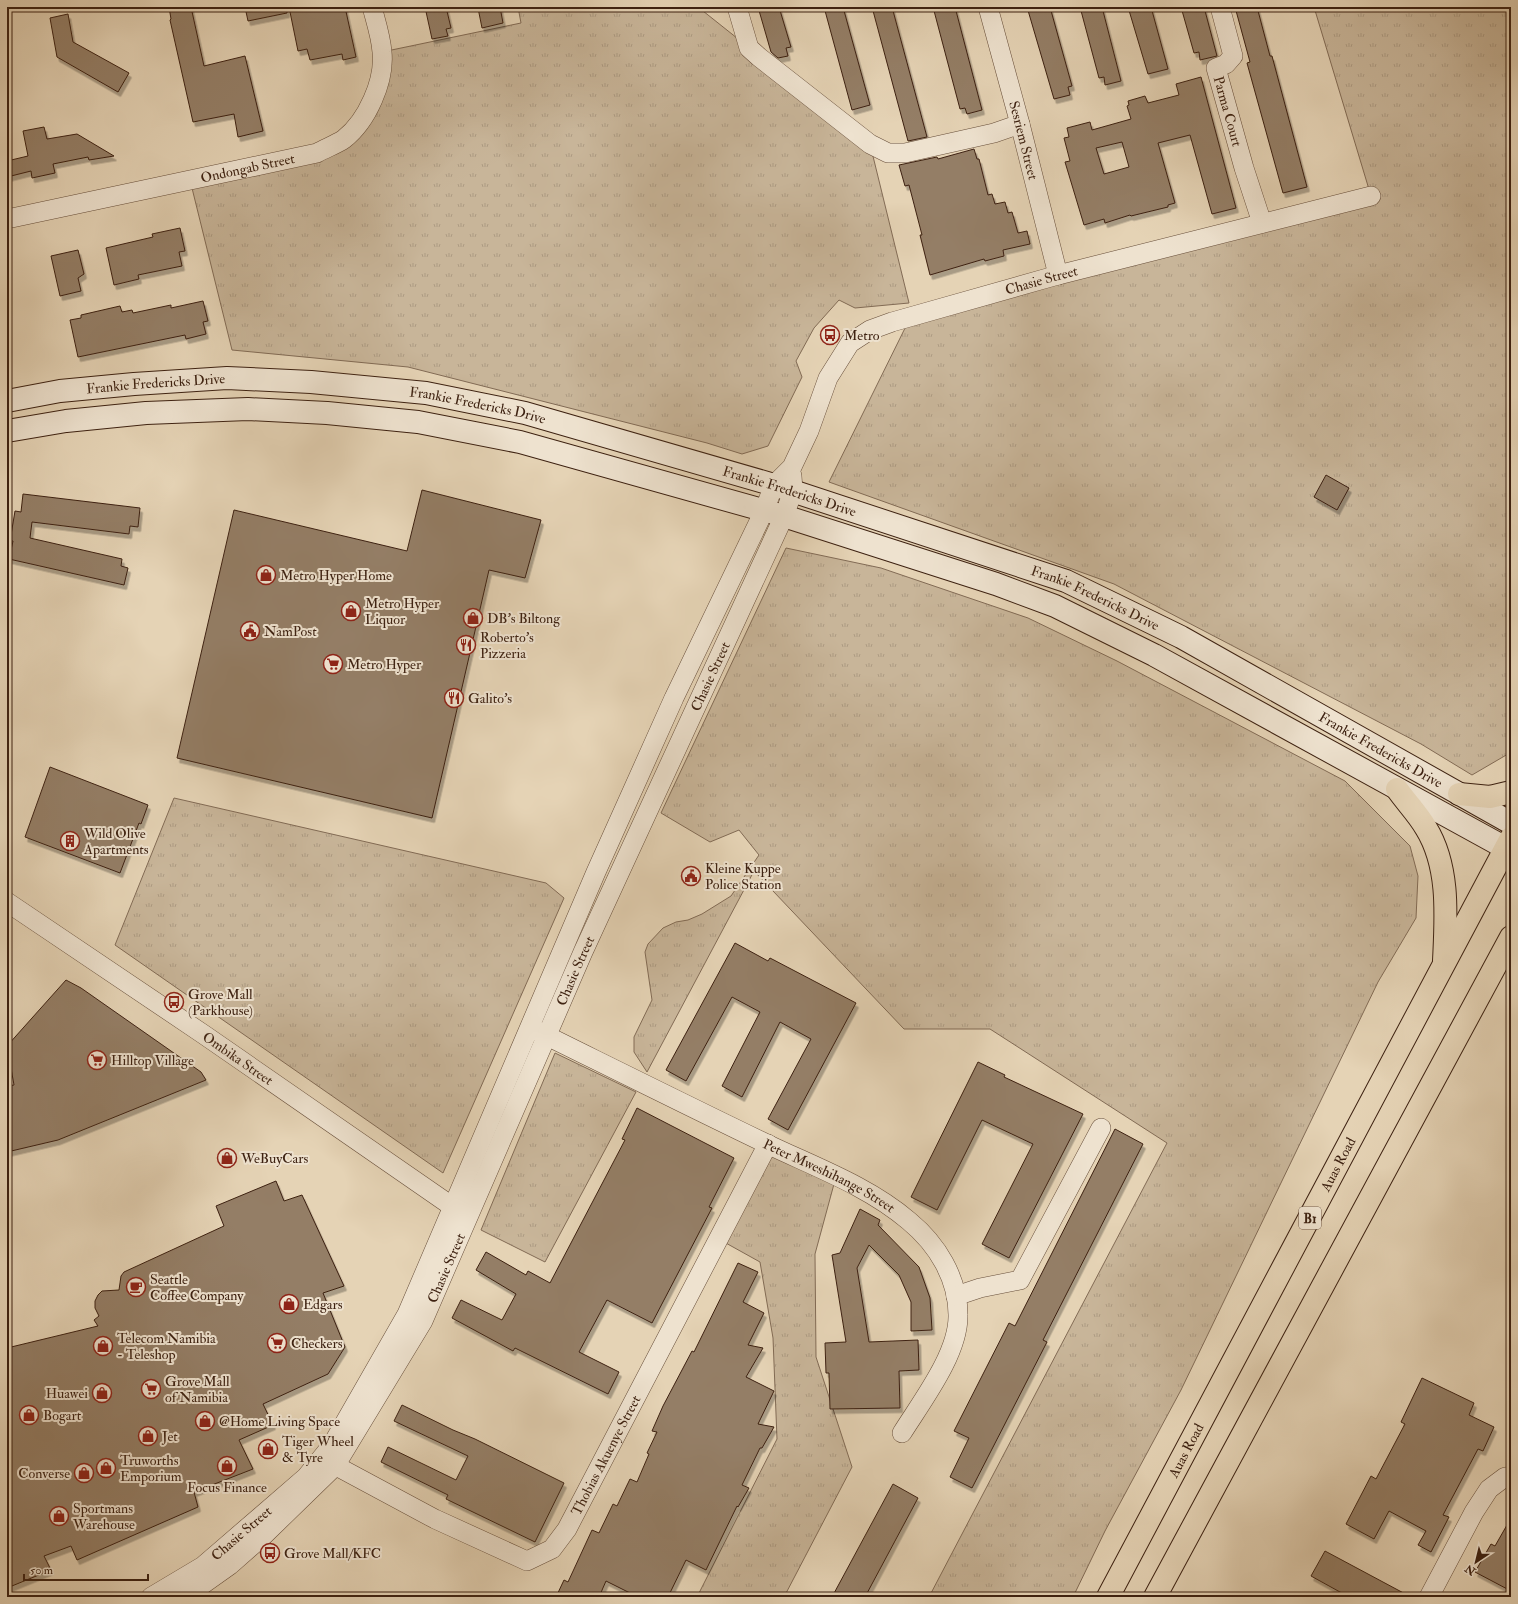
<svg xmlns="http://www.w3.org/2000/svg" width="1518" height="1604" viewBox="0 0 1518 1604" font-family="'IM FELL Double Pica',serif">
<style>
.grass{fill:url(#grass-tufts);stroke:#826b55}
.building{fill:#947e66;stroke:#3d2111;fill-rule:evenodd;filter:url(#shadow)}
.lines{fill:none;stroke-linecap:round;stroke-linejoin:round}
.street-casing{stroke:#674e3a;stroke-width:20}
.secondary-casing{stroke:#3d2111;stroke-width:24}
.highway-casing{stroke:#3d2111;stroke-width:24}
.street{stroke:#eee2cf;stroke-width:19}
.secondary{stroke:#eee2cf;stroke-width:22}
.highway{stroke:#e5d3b5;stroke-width:22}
.labels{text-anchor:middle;stroke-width:4;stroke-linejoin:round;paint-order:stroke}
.shield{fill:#eee2cf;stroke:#725b4a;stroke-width:1}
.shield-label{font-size:13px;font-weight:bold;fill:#3d2111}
.street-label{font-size:14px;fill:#3d2111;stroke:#eee2cf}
.poi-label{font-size:14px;fill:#3d2111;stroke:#eee2cf;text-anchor:start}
</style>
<defs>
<pattern id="grass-tufts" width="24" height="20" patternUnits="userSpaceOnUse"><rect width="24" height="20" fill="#c8b599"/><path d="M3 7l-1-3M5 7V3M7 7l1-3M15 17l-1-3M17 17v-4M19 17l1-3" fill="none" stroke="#ad9b83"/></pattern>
<filter id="shadow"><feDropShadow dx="2.5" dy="4.5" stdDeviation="0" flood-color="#0004"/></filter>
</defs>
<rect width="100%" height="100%" fill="#e5d3b5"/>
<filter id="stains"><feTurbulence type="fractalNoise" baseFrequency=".005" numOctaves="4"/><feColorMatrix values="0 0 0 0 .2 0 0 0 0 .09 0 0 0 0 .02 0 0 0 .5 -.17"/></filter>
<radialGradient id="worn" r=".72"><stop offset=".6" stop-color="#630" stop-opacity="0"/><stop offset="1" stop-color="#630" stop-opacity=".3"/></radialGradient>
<!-- grass -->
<g class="grass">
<polygon points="518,7 698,7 870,144 909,303 855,308 839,300 814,328 796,361 802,377 768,446 742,454 707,443 408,367 232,350 190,180 317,153 360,124 382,52 521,23"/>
<polygon points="1314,7 1511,7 1511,748 1508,754 1472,775 1421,744 1114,584 829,482 911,316 1371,196"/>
<polygon points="786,548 881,568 1028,618 1117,661 1345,781 1410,846 1418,876 1416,918 1378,982 1181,1390 1105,1531 1073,1597 929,1597 1167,1143 990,1029 904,1029 754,871 647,1072 634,1052 634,1037 652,1000 645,952 648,944 663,928 676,922 688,920 702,914 731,896 759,855 739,830 710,842 661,813"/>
<polygon points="174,798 546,883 564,898 443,1173 115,945"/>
<polygon points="555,1053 636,1092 545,1262 481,1230"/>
<polygon points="772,1156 834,1184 815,1254 816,1357 852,1467 784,1597 697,1597 777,1439 773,1338 760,1262 724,1242"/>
</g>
<!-- building -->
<g class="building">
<polygon points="169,7 191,7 204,66 245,56 263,131 238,137 234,114 193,122 170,20 171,19"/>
<polygon points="245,7 287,7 287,13 248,21"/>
<polygon points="289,7 345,7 356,57 343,60 342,54 310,60 307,49 298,51"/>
<polygon points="425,7 446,7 451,28 446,29 448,36 432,39"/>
<polygon points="485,7 500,7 503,23 482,28 478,8"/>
<polygon points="758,7 779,7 791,47 786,48 788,56 778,58 771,52"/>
<polygon points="824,7 843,7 870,105 852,110"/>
<polygon points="872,7 892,7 927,137 908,141"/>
<polygon points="933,7 955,7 982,110 967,114 965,108 960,109"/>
<polygon points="1027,7 1050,7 1072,86 1068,87 1070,95 1054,99"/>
<polygon points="1080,7 1102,7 1121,81 1105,85 1104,77 1099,78"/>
<polygon points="1128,7 1151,7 1168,69 1148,74"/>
<polygon points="1181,7 1204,7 1217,56 1200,60 1199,52 1194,53"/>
<polygon points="1235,7 1257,7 1270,56 1272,56 1307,187 1283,193 1247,63 1250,62"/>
<polygon points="68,14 73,42 129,73 118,92 57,57 50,18"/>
<path d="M 1201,77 L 1236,208 L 1212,214 L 1190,135 L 1158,143 L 1175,203 L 1168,205 L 1168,207 L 1131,216 L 1130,215 L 1105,223 L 1104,219 L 1084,225 L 1065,162 L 1070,161 L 1064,138 L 1069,137 L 1067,128 L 1090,122 L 1092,130 L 1131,119 L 1127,106 L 1129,105 L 1128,101 L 1145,96 L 1148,103 L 1179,95 L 1176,84 ZM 1122,142 L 1129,167 L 1104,174 L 1096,148 Z"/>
<polygon points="44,127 47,139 77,134 114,156 89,160 88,157 53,164 55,173 32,178 31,171 7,177 7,161 28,156 23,131"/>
<polygon points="974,149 977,159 979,159 988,195 992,194 995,204 1005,202 1008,213 1012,212 1018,233 1027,231 1030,244 1003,250 1004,256 985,261 984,259 930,275 920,235 922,235 909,185 905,186 899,165 937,157 938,159"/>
<polygon points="180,228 185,251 179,252 182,266 138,275 139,279 114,285 106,248 153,237 152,234"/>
<polygon points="78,250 84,274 78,278 81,291 60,296 51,256"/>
<polygon points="203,301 208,321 203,322 206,334 186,339 185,335 78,357 70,320 81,318 81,315 120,306 122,312 132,310 133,313 171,305 171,308"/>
<polygon points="1326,475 1349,488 1337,510 1314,497"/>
<polygon points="422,490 541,520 525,578 489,570 432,818 177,758 234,510 407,551"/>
<polygon points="23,494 140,508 138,527 130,526 129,534 32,522 30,538 122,559 121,566 128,568 124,585 9,559 13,541 10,541 15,511 21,512"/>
<polygon points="50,767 148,805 141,824 139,823 120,873 25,837"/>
<polygon points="735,943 768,961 770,958 856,1003 788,1130 768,1119 811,1039 780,1022 742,1097 722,1086 760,1012 732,997 686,1081 666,1070"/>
<polygon points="66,980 81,988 201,1072 206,1080 58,1140 7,1152 7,1086 14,1085 7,1046"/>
<polygon points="978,1062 1005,1075 1004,1077 1083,1114 1009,1258 982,1244 1033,1144 982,1120 937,1210 911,1197"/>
<polygon points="637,1108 734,1158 709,1207 712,1208 652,1323 607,1300 579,1352 619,1372 608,1394 515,1348 513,1351 452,1318 461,1300 502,1320 516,1294 476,1270 486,1252 526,1275 528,1271 550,1283 625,1140 622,1139"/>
<polygon points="1115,1129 1143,1144 1043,1340 1047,1342 972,1488 950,1477 969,1438 954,1431 1009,1323 1015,1326"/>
<polygon points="276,1181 284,1201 302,1195 344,1286 323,1293 345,1347 328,1374 263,1404 273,1425 239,1440 253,1469 194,1492 198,1507 77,1560 71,1546 44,1556 51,1570 7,1588 7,1348 98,1326 94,1320 99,1316 95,1308 95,1301 98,1295 102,1291 119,1290 121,1276 124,1272 224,1226 216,1206"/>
<polygon points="860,1209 880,1220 878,1225 919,1267 930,1298 932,1330 911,1331 911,1302 899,1275 869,1245 857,1268 869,1342 918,1340 919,1370 899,1371 900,1408 830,1409 829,1373 826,1373 825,1343 846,1342 832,1255 840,1253"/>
<polygon points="738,1263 758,1272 743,1302 764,1313 748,1345 763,1348 746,1377 774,1391 758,1424 774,1427 762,1448 760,1448 742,1485 749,1488 738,1507 737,1506 706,1570 686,1560 668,1597 638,1597 606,1581 599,1597 556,1597 564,1580 568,1582 592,1530 599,1533 613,1504 617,1506 630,1479 637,1482 649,1454 647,1453 657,1432 652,1431 663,1406 692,1351 694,1352"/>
<polygon points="1422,1378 1474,1403 1469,1415 1494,1427 1483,1451 1478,1449 1443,1515 1449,1517 1431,1552 1418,1545 1426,1531 1389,1511 1374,1539 1346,1524 1371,1476 1376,1479 1405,1424 1401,1422"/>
<polygon points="402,1405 453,1430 475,1439 564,1483 535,1542 446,1499 448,1495 381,1462 388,1447 456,1480 468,1456 394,1421"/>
<polygon points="893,1484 918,1498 865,1597 832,1597"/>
<polygon points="1511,1518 1511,1591 1475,1572 1491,1544 1495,1546"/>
<polygon points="1325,1551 1411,1597 1349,1597 1311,1576"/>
</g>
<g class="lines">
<defs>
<g id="street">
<polyline points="737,7 749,48 759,57 870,144 888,153 905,153 994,133 1020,124"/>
<path id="s1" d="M 988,7 L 1020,124 L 1058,275"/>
<path id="s2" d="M 1220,7 L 1233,56 L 1226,64 L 1216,68 L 1244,168 L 1262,223"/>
<path id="s3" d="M 7,219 L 317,153 C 326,148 337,144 344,139 C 367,121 385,81 382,52 C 381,37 376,22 372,7"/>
<path id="s4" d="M 7,902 L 203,1034 L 453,1207 L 464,1213"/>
<path id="s5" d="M 537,1031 C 614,1069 690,1107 767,1144 C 815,1167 868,1186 909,1221 C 937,1244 958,1278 958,1315 C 959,1353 922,1401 902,1433"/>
<polyline points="956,1296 980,1288 1020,1280 1101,1128"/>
<path id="s6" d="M 325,1460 L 435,1519 L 527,1561 L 552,1549 L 567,1529 L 768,1144"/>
<path id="s7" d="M 151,1597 L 203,1566 L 306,1477 L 332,1445 L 407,1314 L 596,872 L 674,698 L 764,511 L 774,485 L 792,467 L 809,431 L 828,378 L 850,343 L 870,330 L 892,322 L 1058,275 L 1371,196"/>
<path id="s8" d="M 185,1597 L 230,1565 L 263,1536 L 335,1466 L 423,1321 L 583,952 L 784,516 L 793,491 L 792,476"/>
<polyline points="1429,1597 1474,1512 1489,1489 1505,1477 1511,1476"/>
</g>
<g id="secondary">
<path id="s9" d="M 7,401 L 60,391 L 134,384 L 227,378 L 311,382 L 426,393 L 525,413 L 774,485 L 1066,581 L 1181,637 L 1511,823"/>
<polyline points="7,431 66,421 146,413 248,409 327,413 418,422 520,442 784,516 996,584 1055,606 1154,655 1511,851"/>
</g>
<g id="highway">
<path d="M 1397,789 C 1406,802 1418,814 1426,828 C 1450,867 1446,917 1444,961"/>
<polyline points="1459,794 1490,797 1511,792"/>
<path id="s10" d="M 1108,1597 L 1511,838"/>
<polyline points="1155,1597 1511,937"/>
</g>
</defs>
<!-- street casing -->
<use href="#street" class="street-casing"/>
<!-- secondary casing -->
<use href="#secondary" class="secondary-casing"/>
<!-- highway casing -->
<use href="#highway" class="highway-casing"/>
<!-- street -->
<use href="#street" class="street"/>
<!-- secondary -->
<use href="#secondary" class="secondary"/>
<!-- highway -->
<use href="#highway" class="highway"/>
</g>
<!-- icons -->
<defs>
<symbol id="bus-ring" viewBox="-11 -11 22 22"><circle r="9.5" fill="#eee2cf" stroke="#8f2418" stroke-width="1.5"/><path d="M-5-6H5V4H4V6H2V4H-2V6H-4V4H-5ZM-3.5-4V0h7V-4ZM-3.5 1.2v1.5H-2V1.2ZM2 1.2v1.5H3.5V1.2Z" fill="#8f2418"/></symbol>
<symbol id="shop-ring" viewBox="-11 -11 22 22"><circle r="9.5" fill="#eee2cf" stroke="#8f2418" stroke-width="1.5"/><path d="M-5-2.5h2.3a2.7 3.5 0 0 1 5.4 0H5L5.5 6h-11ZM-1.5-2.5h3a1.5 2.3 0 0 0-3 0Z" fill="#8f2418"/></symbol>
<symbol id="civic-ring" viewBox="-11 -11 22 22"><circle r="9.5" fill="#eee2cf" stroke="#8f2418" stroke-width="1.5"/><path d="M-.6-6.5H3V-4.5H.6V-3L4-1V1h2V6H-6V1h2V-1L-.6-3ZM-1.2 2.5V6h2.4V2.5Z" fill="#8f2418"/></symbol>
<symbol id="restaurant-ring" viewBox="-11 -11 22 22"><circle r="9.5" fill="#eee2cf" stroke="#8f2418" stroke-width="1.5"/><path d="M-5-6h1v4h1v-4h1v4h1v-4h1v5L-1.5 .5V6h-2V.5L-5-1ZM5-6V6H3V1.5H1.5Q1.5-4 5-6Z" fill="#8f2418"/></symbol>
<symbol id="supermarket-ring" viewBox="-11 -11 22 22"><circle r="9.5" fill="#eee2cf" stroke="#8f2418" stroke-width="1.5"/><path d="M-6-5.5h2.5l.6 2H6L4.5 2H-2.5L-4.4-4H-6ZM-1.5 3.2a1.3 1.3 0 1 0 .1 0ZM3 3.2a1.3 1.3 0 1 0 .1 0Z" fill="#8f2418"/></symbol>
<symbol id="building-ring" viewBox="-11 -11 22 22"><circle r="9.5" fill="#eee2cf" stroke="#8f2418" stroke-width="1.5"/><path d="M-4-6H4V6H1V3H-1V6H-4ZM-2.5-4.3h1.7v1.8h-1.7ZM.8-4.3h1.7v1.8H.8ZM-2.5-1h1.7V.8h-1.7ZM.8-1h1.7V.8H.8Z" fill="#8f2418"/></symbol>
<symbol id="cafe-ring" viewBox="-11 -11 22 22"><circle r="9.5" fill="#eee2cf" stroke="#8f2418" stroke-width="1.5"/><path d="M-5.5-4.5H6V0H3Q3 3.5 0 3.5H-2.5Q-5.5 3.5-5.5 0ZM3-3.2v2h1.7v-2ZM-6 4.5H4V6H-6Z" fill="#8f2418"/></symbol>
</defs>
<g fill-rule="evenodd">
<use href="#bus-ring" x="819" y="324" width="22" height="22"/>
<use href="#shop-ring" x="255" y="564" width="22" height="22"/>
<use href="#shop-ring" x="340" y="600" width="22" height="22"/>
<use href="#shop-ring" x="462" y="607" width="22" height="22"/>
<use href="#civic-ring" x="239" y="620" width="22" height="22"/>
<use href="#restaurant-ring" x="455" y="634" width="22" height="22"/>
<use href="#supermarket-ring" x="322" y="653" width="22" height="22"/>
<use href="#restaurant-ring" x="443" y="687" width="22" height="22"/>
<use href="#building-ring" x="59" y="830" width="22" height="22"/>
<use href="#civic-ring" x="680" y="865" width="22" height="22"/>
<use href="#bus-ring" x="163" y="991" width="22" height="22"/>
<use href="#supermarket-ring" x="86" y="1049" width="22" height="22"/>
<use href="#shop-ring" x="216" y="1147" width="22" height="22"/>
<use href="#cafe-ring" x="125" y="1276" width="22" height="22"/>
<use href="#shop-ring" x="278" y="1293" width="22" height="22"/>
<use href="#supermarket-ring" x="266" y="1332" width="22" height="22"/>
<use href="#shop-ring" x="92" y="1335" width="22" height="22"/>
<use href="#supermarket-ring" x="140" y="1378" width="22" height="22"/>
<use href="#shop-ring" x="91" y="1382" width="22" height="22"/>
<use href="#shop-ring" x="18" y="1404" width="22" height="22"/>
<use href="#shop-ring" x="194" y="1410" width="22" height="22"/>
<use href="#shop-ring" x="137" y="1425" width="22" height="22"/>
<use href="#shop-ring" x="257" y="1438" width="22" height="22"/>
<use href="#shop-ring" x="216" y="1455" width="22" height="22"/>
<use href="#shop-ring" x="95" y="1457" width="22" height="22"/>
<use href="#shop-ring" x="73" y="1462" width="22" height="22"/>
<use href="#shop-ring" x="48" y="1505" width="22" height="22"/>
<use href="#bus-ring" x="259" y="1542" width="22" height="22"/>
</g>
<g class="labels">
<!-- shield labels -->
<rect class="shield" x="1299" y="1207" width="22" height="22" rx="3"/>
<g class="shield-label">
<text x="1310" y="1223">B1</text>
</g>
<!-- street labels -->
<g class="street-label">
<text dy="5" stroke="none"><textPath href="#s2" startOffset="117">Parma Court</textPath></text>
<text dy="5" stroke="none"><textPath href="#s1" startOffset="138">Sesriem Street</textPath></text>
<text dy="5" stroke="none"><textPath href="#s3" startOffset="246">Ondongab Street</textPath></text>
<text dy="5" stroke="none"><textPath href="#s7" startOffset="1661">Chasie Street</textPath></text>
<text dy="5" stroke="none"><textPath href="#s9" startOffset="150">Frankie Fredericks Drive</textPath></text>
<text dy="5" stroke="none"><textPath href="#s9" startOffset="474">Frankie Fredericks Drive</textPath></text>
<text dy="5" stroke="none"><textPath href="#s9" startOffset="798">Frankie Fredericks Drive</textPath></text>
<text dy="5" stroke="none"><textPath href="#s9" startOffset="1122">Frankie Fredericks Drive</textPath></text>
<text dy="5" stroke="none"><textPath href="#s8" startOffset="1075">Chasie Street</textPath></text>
<text dy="5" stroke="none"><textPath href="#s9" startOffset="1446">Frankie Fredericks Drive</textPath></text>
<text dy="5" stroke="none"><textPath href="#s8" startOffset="751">Chasie Street</textPath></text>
<text dy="5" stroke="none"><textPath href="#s4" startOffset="279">Ombika Street</textPath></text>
<text dy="5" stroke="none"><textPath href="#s10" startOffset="490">Auas Road</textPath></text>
<text dy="5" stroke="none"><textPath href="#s5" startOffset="326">Peter Mweshihange Street</textPath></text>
<text dy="5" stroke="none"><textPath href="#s8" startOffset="427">Chasie Street</textPath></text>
<text dy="5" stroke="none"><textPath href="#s10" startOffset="166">Auas Road</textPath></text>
<text dy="5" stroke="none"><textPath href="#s6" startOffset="362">Thobias Akuenye Street</textPath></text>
<text dy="5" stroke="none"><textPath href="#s7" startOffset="111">Chasie Street</textPath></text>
</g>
<!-- poi labels -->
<g class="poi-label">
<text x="844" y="340">Metro</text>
<text x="280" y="580">Metro Hyper Home</text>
<text x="365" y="608">Metro Hyper<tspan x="365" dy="16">Liquor</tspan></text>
<text x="487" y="623">DB's Biltong</text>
<text x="264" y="636">NamPost</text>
<text x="480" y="642">Roberto's<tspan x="480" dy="16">Pizzeria</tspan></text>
<text x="347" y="669">Metro Hyper</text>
<text x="468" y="703">Galito's</text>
<text x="84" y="838">Wild Olive<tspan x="84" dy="16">Apartments</tspan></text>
<text x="705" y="873">Kleine Kuppe<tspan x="705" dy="16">Police Station</tspan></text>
<text x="188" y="999">Grove Mall<tspan x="188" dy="16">(Parkhouse)</tspan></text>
<text x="111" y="1065">Hilltop Village</text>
<text x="241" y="1163">WeBuyCars</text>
<text x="150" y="1284">Seattle<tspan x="150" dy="16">Coffee Company</tspan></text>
<text x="303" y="1309">Edgars</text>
<text x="117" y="1343">Telecom Namibia<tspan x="117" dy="16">- Teleshop</tspan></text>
<text x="291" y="1348">Checkers</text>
<text x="165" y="1386">Grove Mall<tspan x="165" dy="16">of Namibia</tspan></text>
<text x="88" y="1398" text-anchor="end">Huawei</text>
<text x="43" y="1420">Bogart</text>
<text x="219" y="1426">@Home Living Space</text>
<text x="162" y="1441">Jet</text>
<text x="282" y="1446">Tiger Wheel<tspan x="282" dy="16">&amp; Tyre</tspan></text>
<text x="120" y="1465">Truworths<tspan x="120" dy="16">Emporium</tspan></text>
<text x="70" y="1478" text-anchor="end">Converse</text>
<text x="227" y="1492" text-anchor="middle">Focus Finance</text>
<text x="73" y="1513">Sportmans<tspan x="73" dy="16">Warehouse</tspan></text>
<text x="284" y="1558">Grove Mall/KFC</text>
</g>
</g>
<!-- margin -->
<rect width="1518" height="1604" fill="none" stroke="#e5d3b5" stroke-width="24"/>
<rect x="8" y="8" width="1502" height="1588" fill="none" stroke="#3d2111" stroke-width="2"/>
<rect x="12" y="12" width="1494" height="1580" fill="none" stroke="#3d2111"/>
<!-- north arrow -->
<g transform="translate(1476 1562) rotate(215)" stroke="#eee2cf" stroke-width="3" paint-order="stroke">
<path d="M0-3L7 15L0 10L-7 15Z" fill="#3d2111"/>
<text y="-6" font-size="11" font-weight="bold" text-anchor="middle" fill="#3d2111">N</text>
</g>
<!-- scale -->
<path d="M24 1574v6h124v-6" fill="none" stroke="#3d2111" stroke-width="2"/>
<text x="30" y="1574" font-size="12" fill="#3d2111" stroke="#eee2cf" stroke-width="3" paint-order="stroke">50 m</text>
<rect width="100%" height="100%" filter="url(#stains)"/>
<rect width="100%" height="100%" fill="url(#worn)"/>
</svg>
